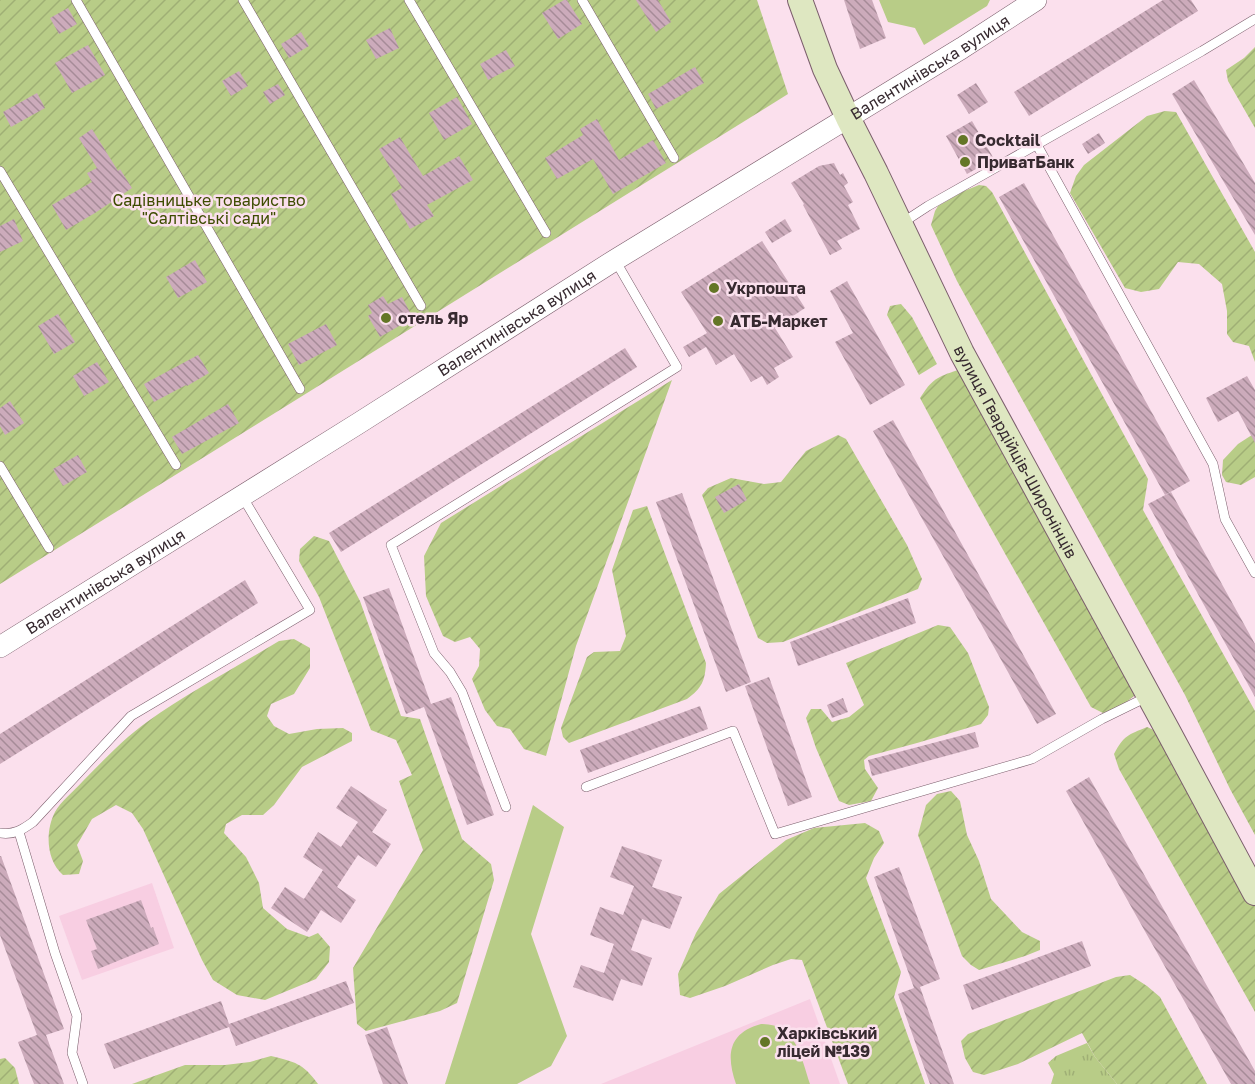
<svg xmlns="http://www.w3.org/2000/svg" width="1255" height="1084" viewBox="0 0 1255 1084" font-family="'Golos Text',sans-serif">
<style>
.built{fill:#f8cee2}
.grass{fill:#b8cc87}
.park{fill:url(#park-tufts)}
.garden{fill:url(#garden-furrows)}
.building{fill:url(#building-back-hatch)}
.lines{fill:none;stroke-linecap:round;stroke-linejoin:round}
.service-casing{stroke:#7b5e6c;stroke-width:10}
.tertiary-casing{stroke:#7b5e6c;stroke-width:22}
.secondary-casing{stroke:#7b5e6c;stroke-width:26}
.service{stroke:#fff;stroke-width:9}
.tertiary{stroke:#fff;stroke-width:21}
.secondary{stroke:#dee7c1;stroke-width:24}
.poi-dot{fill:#637626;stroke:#fbe0ed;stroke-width:2}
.labels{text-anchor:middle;stroke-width:5;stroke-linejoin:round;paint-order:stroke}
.street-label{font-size:16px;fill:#372a30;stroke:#fbe0ed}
.poi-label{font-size:16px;font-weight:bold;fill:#372a30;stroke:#fbe0ed;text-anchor:start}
.park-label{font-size:16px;fill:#3d4c00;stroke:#fbe0ed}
</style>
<defs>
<pattern id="park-tufts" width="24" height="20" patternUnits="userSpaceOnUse" patternTransform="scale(1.5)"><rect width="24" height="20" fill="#b8cc87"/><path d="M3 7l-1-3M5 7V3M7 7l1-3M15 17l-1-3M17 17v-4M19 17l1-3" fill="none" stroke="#9faf75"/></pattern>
<pattern id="garden-furrows" width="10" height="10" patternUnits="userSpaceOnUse" patternTransform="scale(1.5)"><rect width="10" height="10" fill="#b8cc87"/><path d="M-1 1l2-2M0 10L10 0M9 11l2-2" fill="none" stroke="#9faf75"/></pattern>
<pattern id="building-back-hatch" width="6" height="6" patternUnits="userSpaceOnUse" patternTransform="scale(1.5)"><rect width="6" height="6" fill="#ccabbb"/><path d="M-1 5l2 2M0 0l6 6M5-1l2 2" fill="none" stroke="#a68b98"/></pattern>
</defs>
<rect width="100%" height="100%" fill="#fbe0ed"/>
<!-- built -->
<g class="built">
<polygon points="152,883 174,948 82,980 59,916"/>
<polygon points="810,999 840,1084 601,1084"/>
</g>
<!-- grass -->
<g class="grass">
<polygon points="879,0 990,0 987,6 924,45 915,28 888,22"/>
<polygon points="533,805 564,827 531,934 567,1036 551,1066 517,1084 445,1084"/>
<path d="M 761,1024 C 796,1023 801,1057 810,1084 L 736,1084 C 726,1055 728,1033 761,1024 Z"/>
</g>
<!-- park -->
<polygon class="park" points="1087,1043 1095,1057 1117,1084 1051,1084 1054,1074 1048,1063 1056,1056"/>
<!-- garden -->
<g class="garden">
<polygon points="0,0 757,0 788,94 0,584"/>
<polygon points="1255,47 1255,128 1228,81 1226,70 1244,58"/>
<polygon points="1165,111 1176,112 1255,252 1255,362 1249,346 1233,342 1227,334 1227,311 1222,284 1199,264 1178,262 1159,289 1141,292 1125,288 1070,193 1076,176 1084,165 1147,116"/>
<polygon points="979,185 986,186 992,192 1148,479 1143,510 1255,711 1255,835 1230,789 1185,695 957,281 931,225 935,211 938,206 964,191"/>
<polygon points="901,304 912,317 937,364 919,375 887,315 890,306"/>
<path d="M 958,370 L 968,375 L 1134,684 L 1134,696 L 1120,707 L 1103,713 L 1091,707 L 965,482 L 920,398 C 932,379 937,377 958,370 Z"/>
<polygon points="672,380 576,646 546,756 524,749 510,729 497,726 485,710 472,679 479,666 480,649 470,637 455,642 443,636 426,596 424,556 441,523"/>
<polygon points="1255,433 1255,477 1241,485 1226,482 1222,475 1223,460 1238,444"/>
<polygon points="838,435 846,439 907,545 922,579 918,589 783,642 767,643 758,638 702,495 708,488 731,478 764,484 781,482 806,451"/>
<path d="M 647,506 L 706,663 C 705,681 702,688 687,699 L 569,743 L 563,737 L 561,728 L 587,657 L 594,652 L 620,651 L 626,636 L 612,570 L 633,510 Z"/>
<polygon points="314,536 329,541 360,601 401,716 420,719 462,839 491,864 494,880 457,1003 440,1011 366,1031 357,1024 353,968 423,850 399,781 412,775 396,740 371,730 319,597 299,561 300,549"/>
<polygon points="938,625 950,627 968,653 989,707 988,715 981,724 917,743 869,756 864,760 865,769 878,788 871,801 849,805 839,801 816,748 806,718 811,709 821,709 832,722 849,717 864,705 846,663"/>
<path d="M 294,639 L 310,648 L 310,668 L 294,694 L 271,704 L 267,716 L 274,726 L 289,734 L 317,729 L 343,728 L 352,733 L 352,741 L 302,767 L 274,805 L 263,815 L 242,815 L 226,824 L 224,833 L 246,857 L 259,883 L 263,908 L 287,929 L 309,937 L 318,933 L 330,947 L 329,962 L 316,979 L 265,1000 L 237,995 L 213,980 L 202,960 L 143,829 L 132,813 L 116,805 L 92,819 L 77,845 L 83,861 L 79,874 L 63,875 C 46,860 45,831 55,812 C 60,802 75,790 83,781 C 103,761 123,739 147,722 C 189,692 235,668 279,641 Z"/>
<path d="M 1147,727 L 1154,730 L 1255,900 L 1255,1012 L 1119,769 L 1114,754 C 1124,735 1128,735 1147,727 Z"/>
<polygon points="951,791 960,801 967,835 979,861 991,899 1022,932 1040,941 1040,950 1025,956 979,970 971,965 962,956 918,835 926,805 937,794"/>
<polygon points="865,823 879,831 884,843 874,858 866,878 901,972 894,997 925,1084 848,1084 802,960 791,959 773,965 725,986 690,998 680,995 678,974 696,933 719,894 786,840 814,828"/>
<polygon points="1130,975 1147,986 1160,997 1207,1084 1117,1084 1095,1057 1082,1033 1018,1064 984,1075 973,1072 965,1058 961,1041 968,1034 1116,977"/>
<path d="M 271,1056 C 295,1062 303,1063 318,1084 L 132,1084 L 185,1065 L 225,1065 L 250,1062 Z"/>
<polygon points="5,1058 15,1068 19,1084 0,1084 0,1059"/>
</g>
<!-- building -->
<g class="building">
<polygon points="564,0 567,0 582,24 558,39 542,13"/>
<polygon points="636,0 658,0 671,22 656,32"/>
<polygon points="844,0 872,0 886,38 860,49"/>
<polygon points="1163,0 1191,0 1198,11 1029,116 1014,92"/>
<polygon points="68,8 77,24 59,34 50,18"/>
<polygon points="390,28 399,48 376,59 366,40"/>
<polygon points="301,32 309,46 289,58 281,44"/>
<polygon points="88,45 105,75 72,93 55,63"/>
<polygon points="506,50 515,66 488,80 480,64"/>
<polygon points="695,67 704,83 656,109 648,94"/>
<polygon points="239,71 248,86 231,96 222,81"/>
<polygon points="1194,80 1255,183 1255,235 1172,94"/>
<polygon points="976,83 988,102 969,114 957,95"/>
<polygon points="278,84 285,95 270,104 263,92"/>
<polygon points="37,93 45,108 11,127 3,112"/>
<polygon points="457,97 472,124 444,140 429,113"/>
<polygon points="597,119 619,160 653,140 666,163 613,194 593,159 557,179 545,158 583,135 580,129"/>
<polygon points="972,121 994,159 967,174 946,136"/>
<polygon points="92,129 118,171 120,169 132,188 95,213 66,230 52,205 92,182 87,173 97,168 79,138"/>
<polygon points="1099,133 1105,143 1088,154 1082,144"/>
<polygon points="400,137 423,176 459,156 473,180 427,205 434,216 410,229 391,194 402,188 379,149"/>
<polygon points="834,163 840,175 843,173 848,183 844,186 853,202 848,205 860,229 837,241 842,249 830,255 803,205 804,204 791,183 819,166"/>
<polygon points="1024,183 1190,481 1165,495 999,197"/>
<polygon points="14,219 23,241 0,252 0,226"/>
<polygon points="785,219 792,231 772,243 765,232"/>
<polygon points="762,241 805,308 775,328 793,357 774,368 779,377 767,385 762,376 751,382 734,354 716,365 706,347 689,357 683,347 707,333 681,292"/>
<polygon points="195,260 207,282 178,298 166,277"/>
<polygon points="847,281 905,385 870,405 835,342 853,333 830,291"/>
<polygon points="383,296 388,304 402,297 413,318 380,337 368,316 372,313 368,305"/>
<polygon points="58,314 75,342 54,354 38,326"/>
<polygon points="326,324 337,345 299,365 288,344"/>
<polygon points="625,348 637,367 341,552 329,533"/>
<polygon points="198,355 209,373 187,386 186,385 154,402 144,384"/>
<polygon points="97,362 109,382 84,396 73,376"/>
<polygon points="1247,376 1255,390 1255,443 1238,411 1218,422 1206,398"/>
<polygon points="10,401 24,423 5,435 0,426 0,408"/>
<polygon points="228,404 239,423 182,454 172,437"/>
<polygon points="893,420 1056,714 1037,724 873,431"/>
<polygon points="78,455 87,472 63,486 53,469"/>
<polygon points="739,484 747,500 724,513 715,497"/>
<polygon points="1171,492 1255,644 1255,697 1148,504"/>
<polygon points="682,493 751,682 726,692 656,502"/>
<polygon points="245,580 258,603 0,764 0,734"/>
<polygon points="389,588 431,704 451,697 494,815 467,825 424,707 406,714 363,597"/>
<polygon points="908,598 916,623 798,666 790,642"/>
<polygon points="769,677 812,797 788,806 745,686"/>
<polygon points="843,698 848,712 832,718 827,705"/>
<polygon points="700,706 708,729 588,773 580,750"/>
<polygon points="975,732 979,747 872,776 868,760"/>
<polygon points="1089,777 1255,1071 1255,1084 1231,1084 1066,791"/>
<polygon points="351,786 387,810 372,832 391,844 376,867 358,855 337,887 356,900 341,923 321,910 307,932 271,908 285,887 304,899 323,870 303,857 318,832 341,847 358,822 336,808"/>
<polygon points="622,846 662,860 652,887 682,897 670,929 642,919 631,950 652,958 642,986 621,979 613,1001 573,987 581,965 604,973 614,944 590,935 600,907 623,915 634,886 610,877"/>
<polygon points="0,856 1,856 64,1029 46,1035 64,1084 34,1084 18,1042 37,1035 0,935"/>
<polygon points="899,867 940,979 920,987 954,1084 930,1084 898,994 914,988 874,877"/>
<polygon points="141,900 151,928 153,927 159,944 98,969 91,951 97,949 86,920"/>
<polygon points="1082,941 1091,966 972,1010 963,985"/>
<polygon points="346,981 354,1003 236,1046 229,1027 114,1069 104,1044 221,1001 229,1024"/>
<polygon points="387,1027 408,1084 383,1084 365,1035"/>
</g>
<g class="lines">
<defs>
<g id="service">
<polyline points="76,0 300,389"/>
<polyline points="243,0 421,306"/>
<polyline points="409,0 546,233"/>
<polyline points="582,0 674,158"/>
<polyline points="1037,145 1213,464 1225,519 1255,573"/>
<polyline points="0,171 176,465"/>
<polyline points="902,223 928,206 1202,51 1255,19"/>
<polyline points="0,466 49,548"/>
<polyline points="586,787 733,731 775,834 1032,759 1102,719 1147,697"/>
<polyline points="506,807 462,692 450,672 434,653 391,545 677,367 615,260"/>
<polyline points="19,832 55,953 77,1016 72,1053 83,1084"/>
<path d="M 0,833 C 14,835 22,830 33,822 L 131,716 L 310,610 L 242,496"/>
</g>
<g id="tertiary">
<path id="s1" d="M 0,647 L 359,423 L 615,260 L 962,48 L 1036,0"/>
</g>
<g id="secondary">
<path id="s2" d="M 800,0 L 825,69 L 848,118 L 876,173 L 962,353 L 1167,729 L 1255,893"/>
</g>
</defs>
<!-- service casing -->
<use href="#service" class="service-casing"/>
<!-- tertiary casing -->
<use href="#tertiary" class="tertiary-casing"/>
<!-- secondary casing -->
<use href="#secondary" class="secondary-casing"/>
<!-- service -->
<use href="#service" class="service"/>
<!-- tertiary -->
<use href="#tertiary" class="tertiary"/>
<!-- secondary -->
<use href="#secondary" class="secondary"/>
</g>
<!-- markers -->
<g class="poi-dot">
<circle cx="963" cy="140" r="6"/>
<circle cx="965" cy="162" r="6"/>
<circle cx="714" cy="288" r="6"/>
<circle cx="386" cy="318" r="6"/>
<circle cx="718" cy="321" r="6"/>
<circle cx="765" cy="1042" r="6"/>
</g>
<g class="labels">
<!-- street labels -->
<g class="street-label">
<text dy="6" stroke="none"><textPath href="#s1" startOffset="1096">Валентинівська вулиця</textPath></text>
<text dy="6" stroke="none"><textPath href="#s1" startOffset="610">Валентинівська вулиця</textPath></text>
<text dy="6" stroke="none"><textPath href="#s2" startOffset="501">вулиця Гвардійців-Широнінців</textPath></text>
<text dy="6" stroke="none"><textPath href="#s1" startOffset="124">Валентинівська вулиця</textPath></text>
</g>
<!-- poi labels -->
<g class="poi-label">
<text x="975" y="146">Cocktail</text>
<text x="977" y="168">ПриватБанк</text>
<text x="726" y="294">Укрпошта</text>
<text x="398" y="324">отель Яр</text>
<text x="730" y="327">АТБ-Маркет</text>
<text x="777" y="1039">Харківський<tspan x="777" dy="18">ліцей №139</tspan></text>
</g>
<!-- park labels -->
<g class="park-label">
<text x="209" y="206">Садівницьке товариство<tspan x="209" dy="18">"Салтівські сади"</tspan></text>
</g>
</g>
</svg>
